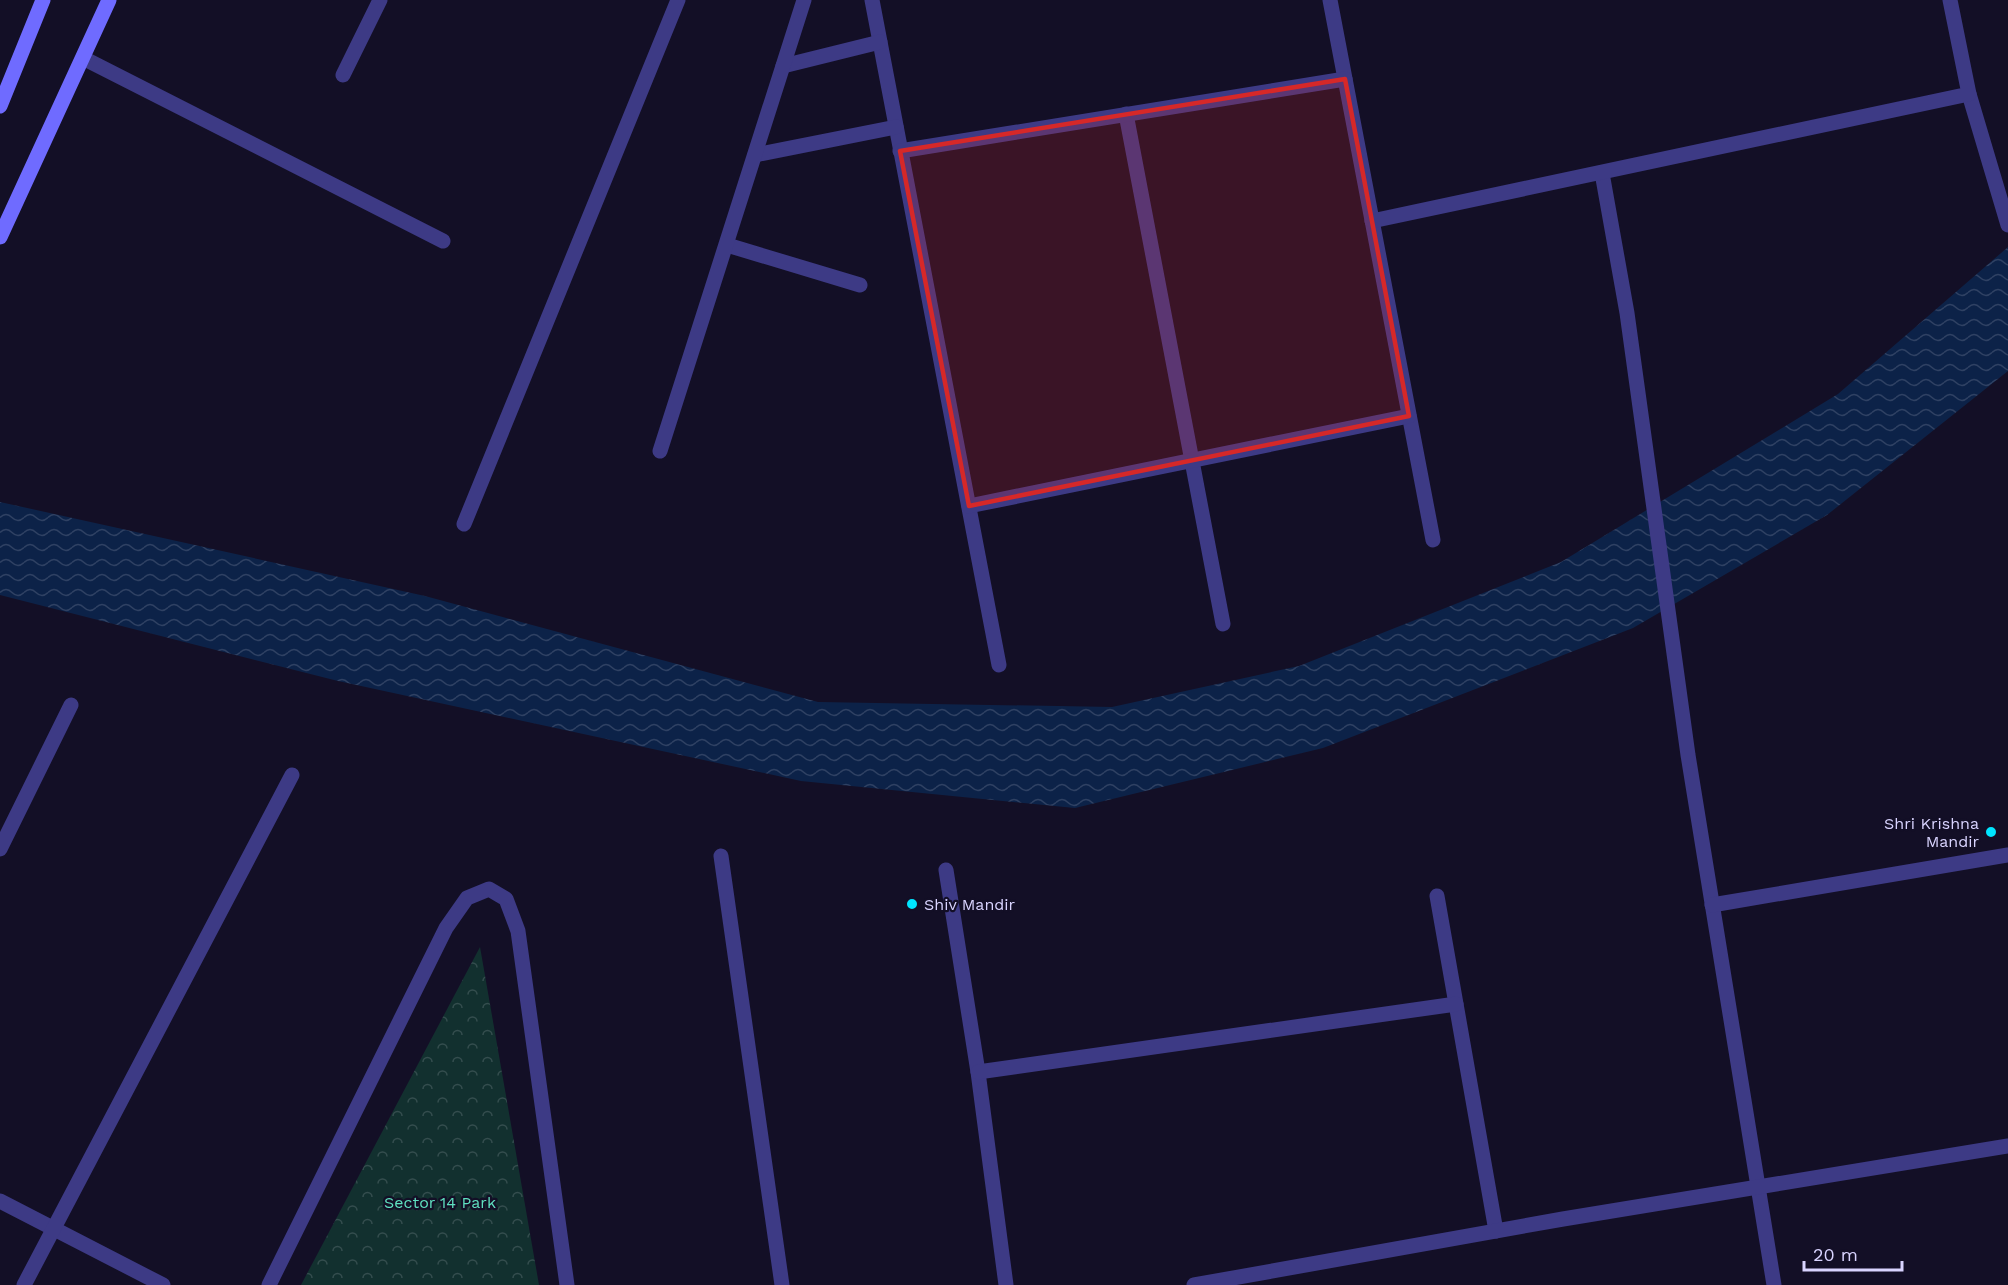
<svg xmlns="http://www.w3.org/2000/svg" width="2008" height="1285" viewBox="0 0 2008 1285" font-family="'Work Sans',sans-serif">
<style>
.park{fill:url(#park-crowns)}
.water{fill:url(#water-waves)}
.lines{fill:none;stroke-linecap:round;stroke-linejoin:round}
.street{stroke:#3d3a85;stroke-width:15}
.secondary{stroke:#6f6bff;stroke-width:15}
.marked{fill:#d62828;fill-opacity:0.2;stroke:#d62828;stroke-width:4.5;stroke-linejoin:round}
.poi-dot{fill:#00e5ff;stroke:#130f26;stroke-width:2}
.labels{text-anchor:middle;stroke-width:4.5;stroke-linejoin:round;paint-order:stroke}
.poi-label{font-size:16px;fill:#d9d4ff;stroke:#130f26;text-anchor:end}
.park-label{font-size:16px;fill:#5fe0c0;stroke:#130f26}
</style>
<defs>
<pattern id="park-crowns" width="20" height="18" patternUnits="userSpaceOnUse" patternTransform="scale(1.5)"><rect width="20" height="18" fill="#12302f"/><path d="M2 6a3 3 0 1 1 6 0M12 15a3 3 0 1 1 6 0" fill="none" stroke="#344d4e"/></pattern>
<pattern id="water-waves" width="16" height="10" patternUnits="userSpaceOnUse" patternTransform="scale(1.5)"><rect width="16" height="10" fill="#0c2248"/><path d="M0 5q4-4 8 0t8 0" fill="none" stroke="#2f4163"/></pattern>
</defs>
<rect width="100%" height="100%" fill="#130f26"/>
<!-- park -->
<polygon class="park" points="480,947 539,1285 301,1285"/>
<!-- water -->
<polygon class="water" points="2008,247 2008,371 1827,515 1633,628 1323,748 1075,808 801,781 338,681 0,595 0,502 425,596 818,702 1112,707 1299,666 1561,562 1838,394"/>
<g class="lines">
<!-- street -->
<g class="street">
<polyline points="872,0 999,665"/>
<polyline points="1330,0 1433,540"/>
<polyline points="83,58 443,241"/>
<polyline points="783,66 880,42"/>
<polyline points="343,75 380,0"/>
<polyline points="1969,94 2008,225"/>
<polyline points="1126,114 1223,624"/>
<polyline points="900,151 1345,79"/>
<polyline points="755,155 896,127"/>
<polyline points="1602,173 1627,313 1688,755 1774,1285"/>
<polyline points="1372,221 1969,94 1950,0"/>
<polyline points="727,245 860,285"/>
<polyline points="660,451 804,0"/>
<polyline points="969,506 1409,416"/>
<polyline points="464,524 678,0"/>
<polyline points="0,849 71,705"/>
<polyline points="721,856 782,1285"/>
<polyline points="946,870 978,1072 1006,1285"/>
<polyline points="1437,896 1496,1231"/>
<polyline points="1712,905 2008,855"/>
<polyline points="978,1072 1456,1004"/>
<polyline points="0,1201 163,1285"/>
<polyline points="24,1285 292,775"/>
<polyline points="269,1285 446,928 467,898 489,889 506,899 518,931 567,1285"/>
<polyline points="1194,1285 1563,1219 2008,1146"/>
</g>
<!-- secondary -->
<g class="secondary">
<polyline points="0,106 43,0"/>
<polyline points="0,237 109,0"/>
</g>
</g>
<!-- marked area -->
<path class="marked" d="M 1345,79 L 1409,416 L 969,506 L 900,151 Z"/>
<!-- markers -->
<g class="poi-dot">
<circle cx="1991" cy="832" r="6"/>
<circle cx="912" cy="904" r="6"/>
</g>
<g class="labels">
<!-- poi labels -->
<g class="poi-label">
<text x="1979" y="829">Shri Krishna<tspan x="1979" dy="18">Mandir</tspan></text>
<text x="924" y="910" text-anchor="start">Shiv Mandir</text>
</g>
<!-- park labels -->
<g class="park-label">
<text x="440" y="1208">Sector 14 Park</text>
</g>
</g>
<!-- scale -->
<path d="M1804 1261v9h98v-9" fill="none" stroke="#d9d4ff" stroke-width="3"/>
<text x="1813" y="1261" font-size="18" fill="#d9d4ff" stroke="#130f26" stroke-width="4.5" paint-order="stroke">20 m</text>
</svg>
